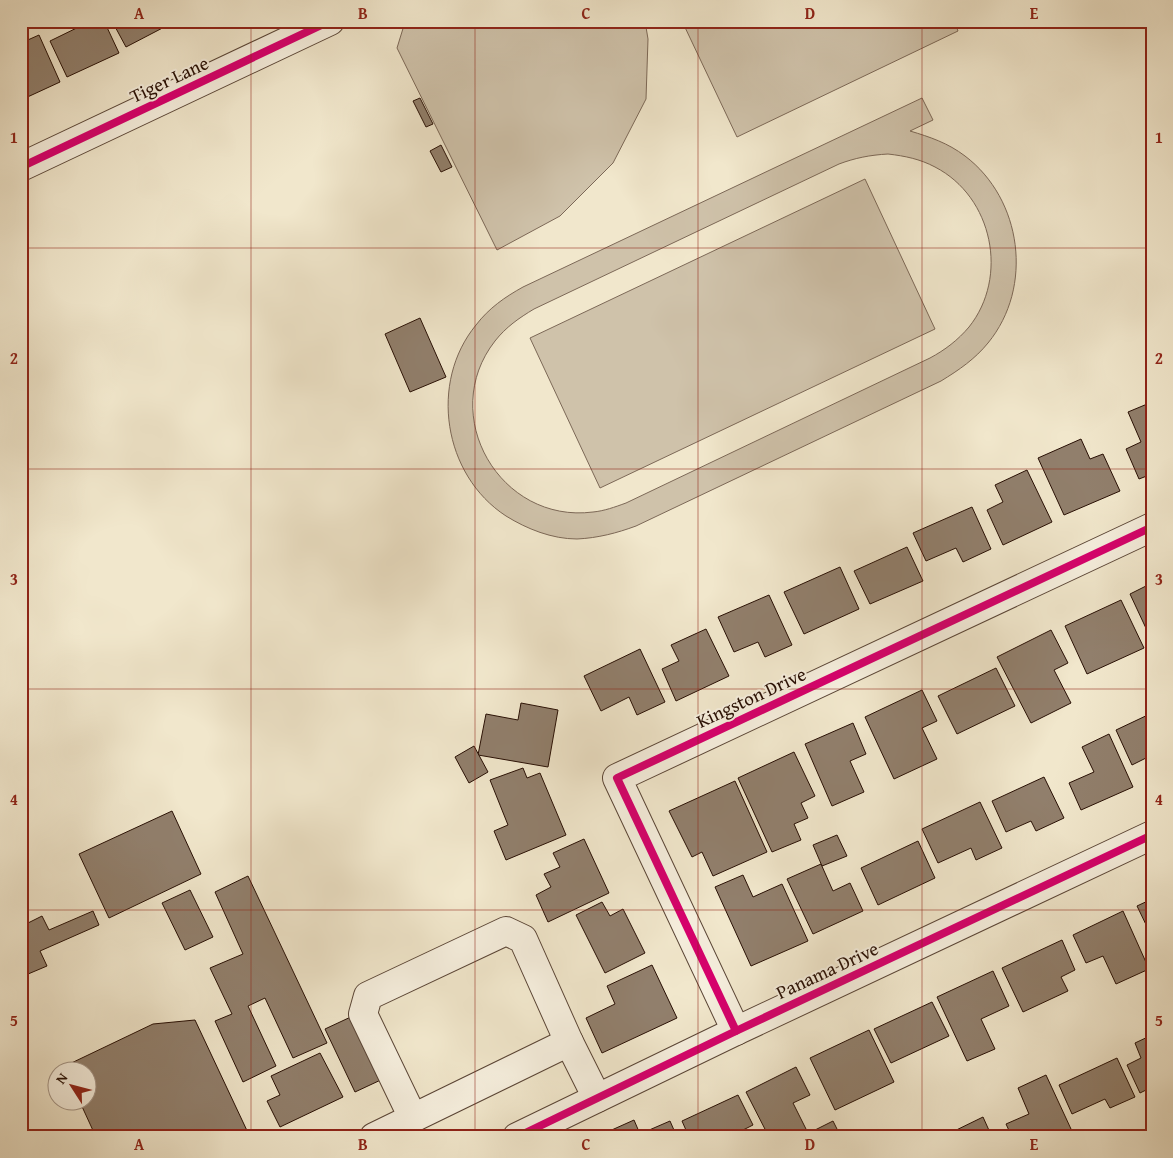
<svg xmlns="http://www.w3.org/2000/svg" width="1173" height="1158" viewBox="0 0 1173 1158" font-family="'Gentium Book Plus',serif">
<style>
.green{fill:#cfc2aa;stroke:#7c6857;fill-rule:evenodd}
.building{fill:#917f6c;stroke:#280f04}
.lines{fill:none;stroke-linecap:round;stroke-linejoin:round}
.minor-casing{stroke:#5a4536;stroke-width:30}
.minor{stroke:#f6efde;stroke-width:28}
.cycleway-casing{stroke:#f6efde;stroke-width:11}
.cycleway{stroke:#d6006c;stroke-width:8}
.grid{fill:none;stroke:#8f2418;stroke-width:1;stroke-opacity:0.55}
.labels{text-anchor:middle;stroke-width:4;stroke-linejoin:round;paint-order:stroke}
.street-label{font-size:19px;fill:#280f04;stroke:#f6efde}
.neatline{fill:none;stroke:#8f2418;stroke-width:2}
.grid-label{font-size:16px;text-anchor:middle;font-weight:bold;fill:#8f2418}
</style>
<rect width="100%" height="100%" fill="#f1e7cc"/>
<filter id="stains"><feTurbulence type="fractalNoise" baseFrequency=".004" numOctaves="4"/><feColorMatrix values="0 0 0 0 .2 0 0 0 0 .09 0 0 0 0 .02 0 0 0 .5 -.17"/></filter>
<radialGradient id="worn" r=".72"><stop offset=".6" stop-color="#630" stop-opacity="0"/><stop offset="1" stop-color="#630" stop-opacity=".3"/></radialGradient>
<!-- green -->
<g class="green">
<polygon points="408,21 645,21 648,39 646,99 613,163 560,216 497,250 397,48 405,22"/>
<polygon points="682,21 954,21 958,31 737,137"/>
<path d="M 922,98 L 933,120 L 910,131 C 930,137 948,143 965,156 C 1022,199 1034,287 988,343 C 975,359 959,370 941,381 L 636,526 C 617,533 598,538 577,539 C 552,539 527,529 506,516 C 443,475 429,382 476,325 C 489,308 505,297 523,287 ZM 888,154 C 905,156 920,159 935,167 C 993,197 1009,277 969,327 C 958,340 945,350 930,358 L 626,503 C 615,507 604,511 593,512 C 500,524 437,415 495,341 C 506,327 519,318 534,309 L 839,164 C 855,158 870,155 888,154 Z"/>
<polygon points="865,179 935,329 600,488 530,338"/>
</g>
<!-- building -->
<g class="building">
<polygon points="91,21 104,21 119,53 67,77 50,41"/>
<polygon points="112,21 173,21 174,22 126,47"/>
<polygon points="39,35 60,82 21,100 21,43"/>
<polygon points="420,98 433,124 426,127 413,101"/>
<polygon points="441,145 452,167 441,172 430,151"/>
<polygon points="420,318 446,377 410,392 385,334"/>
<polygon points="1152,402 1152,474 1139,479 1126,449 1141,442 1128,412"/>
<polygon points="1081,439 1090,459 1103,454 1120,491 1064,515 1038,458"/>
<polygon points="1027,470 1052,522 1003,545 987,510 1003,502 995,485"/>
<polygon points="972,507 991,549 963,562 956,548 926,561 913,533"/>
<polygon points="907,547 923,581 870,604 854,571"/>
<polygon points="840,567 859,609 804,634 784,592"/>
<polygon points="1152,583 1152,638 1151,639 1130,594"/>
<polygon points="769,595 792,645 765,657 758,642 734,652 718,617"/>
<polygon points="1121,600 1144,648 1087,674 1065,626"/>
<polygon points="706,629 729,676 676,701 662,669 679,661 671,645"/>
<polygon points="1051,630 1068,663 1054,670 1071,703 1031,723 997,657"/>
<polygon points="640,649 665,702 637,715 629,697 601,711 584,676"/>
<polygon points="996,668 1015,706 957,734 938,696"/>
<polygon points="922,690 937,721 922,728 937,759 894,779 865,717"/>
<polygon points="521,703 558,710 548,767 478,755 486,714 518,720"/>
<polygon points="1152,713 1152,755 1132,765 1116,730"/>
<polygon points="853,723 866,754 850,761 864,792 832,806 805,744"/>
<polygon points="1109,734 1133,787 1081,810 1069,783 1094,772 1082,747"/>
<polygon points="474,746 488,772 469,783 455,757"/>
<polygon points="794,752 815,796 801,803 808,818 794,824 801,840 772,852 738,778"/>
<polygon points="523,768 527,778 540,773 566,835 506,860 494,831 508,825 490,780"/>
<polygon points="1044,777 1064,818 1036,831 1031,821 1006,832 992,801"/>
<polygon points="735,781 767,852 713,876 702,852 692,857 669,811"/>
<polygon points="980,802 1002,848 976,860 971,848 938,863 922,829"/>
<polygon points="172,811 201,874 109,918 79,854"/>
<polygon points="837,835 847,856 822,866 813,845"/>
<polygon points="584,839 609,893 548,922 536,895 551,887 544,874 560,867 553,853"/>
<polygon points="918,841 935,878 878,905 861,868"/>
<polygon points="821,864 833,891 850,883 863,911 813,934 787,879"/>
<polygon points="743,875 753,897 782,884 808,941 751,966 715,887"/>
<polygon points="248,876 327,1043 293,1058 265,998 248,1006 276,1066 243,1082 215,1021 232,1014 210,968 243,954 215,892"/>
<polygon points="190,890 213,937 185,950 162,903"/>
<polygon points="1152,899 1152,937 1137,906"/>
<polygon points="602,902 610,916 623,909 645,953 605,973 576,915"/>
<polygon points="21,908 28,923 42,916 49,930 93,911 99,925 40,951 47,966 21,977"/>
<polygon points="1123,911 1149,969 1116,984 1103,956 1086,963 1073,935"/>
<polygon points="1062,940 1075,970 1061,977 1068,991 1023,1012 1002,968"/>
<polygon points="652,965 677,1018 602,1053 586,1018 615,1004 607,986"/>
<polygon points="993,971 1009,1006 981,1019 995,1049 967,1061 937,997"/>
<polygon points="932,1002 949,1036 891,1063 874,1029"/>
<polygon points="355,1015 385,1078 355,1092 325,1029"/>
<polygon points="195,1020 250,1137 96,1137 79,1100 88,1100 88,1070 65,1070 63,1067 153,1024"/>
<polygon points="869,1030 894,1082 835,1110 810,1058"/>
<polygon points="1152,1035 1152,1087 1140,1093 1127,1065 1141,1058 1135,1043"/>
<polygon points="320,1053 343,1097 280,1127 267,1101 280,1095 271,1076"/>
<polygon points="1117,1058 1135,1097 1110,1108 1105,1099 1072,1114 1059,1085"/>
<polygon points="796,1067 810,1095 793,1103 807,1131 795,1137 769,1137 746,1092"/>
<polygon points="1046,1075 1071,1129 1055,1137 1012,1137 1006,1124 1029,1114 1018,1088"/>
<polygon points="738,1095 753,1125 739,1132 741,1137 689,1137 682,1121"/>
<polygon points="983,1117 992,1137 942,1137"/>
<polygon points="634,1120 640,1134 670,1121 677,1137 607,1137 605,1133"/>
<polygon points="833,1121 841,1137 801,1137"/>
</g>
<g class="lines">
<defs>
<g id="minor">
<polyline points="21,167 330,21"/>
<polyline points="736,1031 617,778 1152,527"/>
<polyline points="413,1118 363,1014 368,996 506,931 523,939 569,1042"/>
<polyline points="374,1137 569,1042 597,1098"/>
<polyline points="517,1137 736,1031 1152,835"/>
</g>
</defs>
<!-- minor casing -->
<use href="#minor" class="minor-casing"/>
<!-- minor -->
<use href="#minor" class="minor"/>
<defs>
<g id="cycleway">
<polyline points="21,167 330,21"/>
<polyline points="736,1031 617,778 1152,527"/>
<polyline points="517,1137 736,1031 1152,835"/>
</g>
</defs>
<!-- cycleway casing -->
<use href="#cycleway" class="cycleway-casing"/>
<!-- cycleway -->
<use href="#cycleway" class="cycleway"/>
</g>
<!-- grid -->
<path class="grid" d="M 251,21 L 251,1137M 475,21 L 475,1137M 698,21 L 698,1137M 922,21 L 922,1137M 21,248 L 1152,248M 21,469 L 1152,469M 21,689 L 1152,689M 21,910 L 1152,910"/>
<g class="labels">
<!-- street labels -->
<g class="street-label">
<text transform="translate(169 79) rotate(-25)" y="7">Tiger Lane</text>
<text transform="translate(751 697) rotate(-25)" y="7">Kingston Drive</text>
<text transform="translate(827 970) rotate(-25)" y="7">Panama Drive</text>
</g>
</g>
<!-- margin -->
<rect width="1173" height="1158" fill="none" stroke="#f1e7cc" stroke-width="55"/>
<!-- north arrow -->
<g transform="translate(72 1086) rotate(306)"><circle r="24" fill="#f6efde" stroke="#a49587"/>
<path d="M0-4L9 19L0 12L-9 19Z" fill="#8f2418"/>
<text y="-8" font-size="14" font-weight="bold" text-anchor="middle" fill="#280f04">N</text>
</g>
<rect x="28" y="28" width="1118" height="1102" class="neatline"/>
<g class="grid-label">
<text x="139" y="19">A</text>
<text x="363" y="19">B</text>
<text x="586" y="19">C</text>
<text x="810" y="19">D</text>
<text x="1034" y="19">E</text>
<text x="14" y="143">1</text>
<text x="1159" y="143">1</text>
<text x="14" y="364">2</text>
<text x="1159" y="364">2</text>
<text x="14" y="585">3</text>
<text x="1159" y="585">3</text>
<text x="14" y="805">4</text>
<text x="1159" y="805">4</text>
<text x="14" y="1026">5</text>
<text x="1159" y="1026">5</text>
<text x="139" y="1150">A</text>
<text x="363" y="1150">B</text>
<text x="586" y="1150">C</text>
<text x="810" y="1150">D</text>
<text x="1034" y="1150">E</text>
</g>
<rect width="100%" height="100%" filter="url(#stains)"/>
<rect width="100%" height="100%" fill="url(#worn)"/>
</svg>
